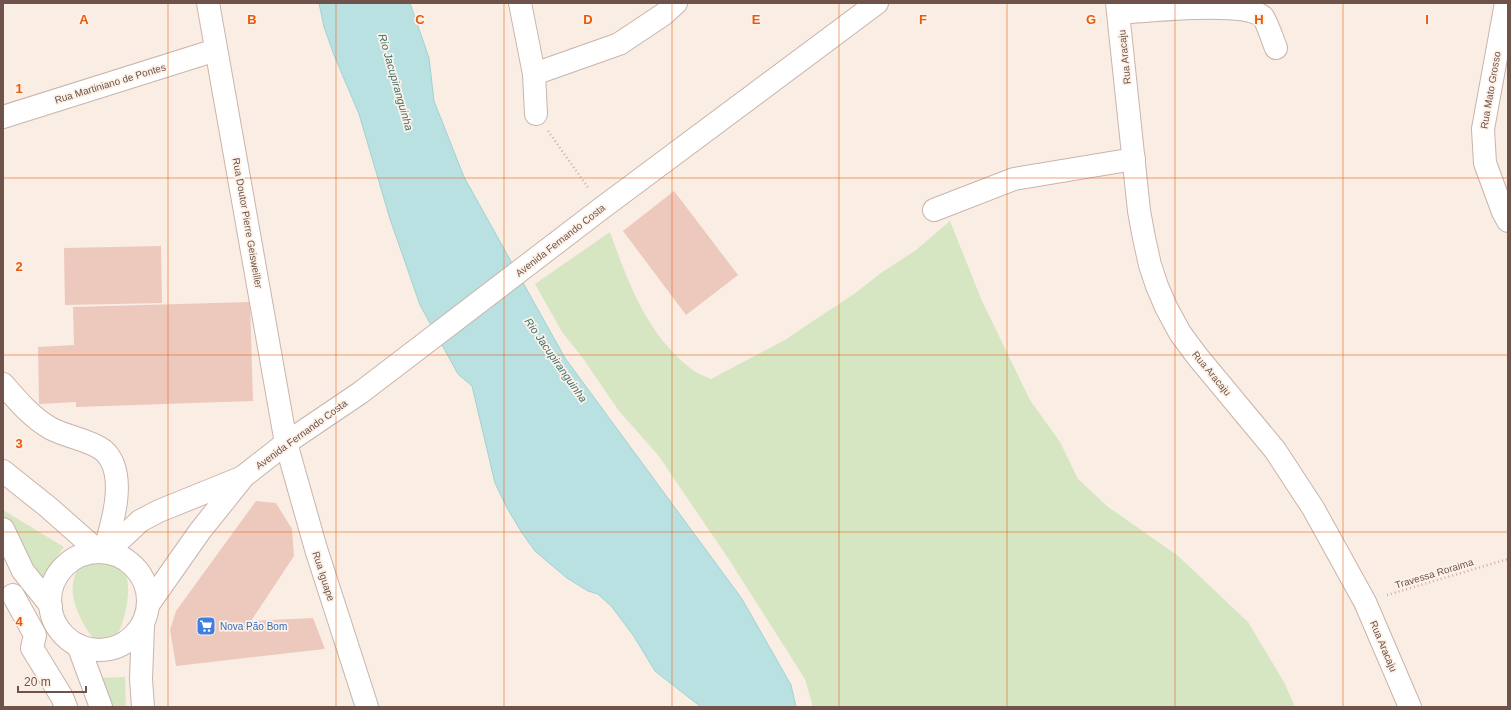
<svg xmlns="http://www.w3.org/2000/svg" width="1511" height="710" viewBox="0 0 1511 710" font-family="Helvetica,sans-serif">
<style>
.green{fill:#d6e6c3}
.water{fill:#b9e1e1;stroke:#a1d2d2}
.building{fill:#edc9bd}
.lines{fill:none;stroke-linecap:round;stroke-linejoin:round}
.minor-casing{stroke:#c9b4ab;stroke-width:24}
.path{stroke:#d1aca1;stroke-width:2.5;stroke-dasharray:1 3;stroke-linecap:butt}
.minor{stroke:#fff;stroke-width:22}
.grid{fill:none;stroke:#e8590c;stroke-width:1;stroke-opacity:0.55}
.labels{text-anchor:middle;stroke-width:3.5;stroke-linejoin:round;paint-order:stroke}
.street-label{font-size:10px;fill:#6f534b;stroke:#fdf2e8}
.shop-label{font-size:10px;fill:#366cbe;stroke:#fdf2e8;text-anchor:start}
.water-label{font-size:11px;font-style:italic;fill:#417274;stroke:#fdf2e8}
.grid-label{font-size:13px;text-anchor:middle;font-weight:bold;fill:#e8590c;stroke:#fdf2e8;stroke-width:3.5;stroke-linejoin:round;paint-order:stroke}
</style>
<rect width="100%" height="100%" fill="#faede3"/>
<!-- green -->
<g class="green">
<path d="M 950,221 L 982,301 L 1030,400 L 1060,442 L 1078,479 L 1108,507 L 1177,555 L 1248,622 L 1284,682 L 1295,707 L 813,707 L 805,679 L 728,558 L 658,455 L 619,411 L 582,357 L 562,332 L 535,284 L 610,232 C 628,282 646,333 690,368 C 696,373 704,376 711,379 L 785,340 L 813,321 L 854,294 L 881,273 L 916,250 Z"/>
<polygon points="3,510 64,547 51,564 45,583 3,515"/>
<path d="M 98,558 C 108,560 117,563 124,572 C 134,584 124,632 112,642 C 109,644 104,646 100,647 C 83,627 60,590 81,565 C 84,561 93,560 98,558 Z"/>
<polygon points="125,677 126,707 107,707 94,678"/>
</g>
<!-- water -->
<polygon class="water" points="319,3 410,3 429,58 434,101 464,177 565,358 742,599 791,685 796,707 701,707 655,671 633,635 612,607 598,594 588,591 567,578 549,563 535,551 522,533 507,508 495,483 472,386 458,374 420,305 390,219 359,114 334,55 324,27"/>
<!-- building -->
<g class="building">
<polygon points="674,191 738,275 686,315 623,231"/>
<polygon points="161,246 162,303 65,305 64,248"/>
<polygon points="250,302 253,401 76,407 76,402 39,404 38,347 74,345 73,307"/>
<polygon points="256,501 276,503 292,529 294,556 251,621 313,618 325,649 176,666 170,630 176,611"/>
</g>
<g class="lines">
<defs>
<g id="minor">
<polyline points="208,3 286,443 316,549 367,707"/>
<polyline points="520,3 534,74 536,114"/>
<polyline points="1117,3 1139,211 1144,238 1150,265 1157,286 1166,307 1180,333 1197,356 1275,450 1313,508 1365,602 1410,707"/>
<polyline points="1506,3 1483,129 1485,163 1503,212 1508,221"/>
<path d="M 1119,13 C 1147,11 1244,0 1263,17 C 1267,22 1273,41 1276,48"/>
<polyline points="534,74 619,44 664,14 676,3"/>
<polyline points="3,117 216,50"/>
<polyline points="934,210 1014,179 1134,159"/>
<path d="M 3,384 C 17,400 31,417 50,428 C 66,437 88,439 103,450 C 129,472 112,525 104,552"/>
<polyline points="3,471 48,507 99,552"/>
<polyline points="3,529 23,571 51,606"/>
<polyline points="107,552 140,521 159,511 243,477"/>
<circle cx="99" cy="601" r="49"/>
<polyline points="13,595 35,635 32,648 62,697 66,707"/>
<polyline points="148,605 200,531 244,476 286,443 360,393 602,208 877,3"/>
<polyline points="143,625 141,679 143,707"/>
<polyline points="78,645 101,707"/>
</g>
</defs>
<!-- minor casing -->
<use href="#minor" class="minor-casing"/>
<!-- path -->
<g class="path">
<polyline points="548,131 589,189"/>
<polyline points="1387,595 1508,559"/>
</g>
<!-- minor -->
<use href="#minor" class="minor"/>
</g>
<!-- grid -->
<path class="grid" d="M 168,3 L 168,707M 336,3 L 336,707M 504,3 L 504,707M 672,3 L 672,707M 839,3 L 839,707M 1007,3 L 1007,707M 1175,3 L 1175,707M 1343,3 L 1343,707M 3,178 L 1508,178M 3,355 L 1508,355M 3,532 L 1508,532"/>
<!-- icons -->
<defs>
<symbol id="supermarket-square" viewBox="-11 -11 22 22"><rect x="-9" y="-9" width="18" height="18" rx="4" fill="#3f7fe0" stroke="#fdf2e8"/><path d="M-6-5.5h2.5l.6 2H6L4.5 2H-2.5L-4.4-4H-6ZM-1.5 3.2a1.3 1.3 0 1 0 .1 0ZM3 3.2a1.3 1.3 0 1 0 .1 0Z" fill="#fff"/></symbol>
</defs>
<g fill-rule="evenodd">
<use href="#supermarket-square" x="195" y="615" width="22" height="22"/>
</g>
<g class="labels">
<!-- street labels -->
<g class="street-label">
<text transform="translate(1124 57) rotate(-96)" y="4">Rua Aracaju</text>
<text transform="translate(110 83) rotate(-17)" y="4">Rua Martiniano de Pontes</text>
<text transform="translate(1490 90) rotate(-80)" y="4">Rua Mato Grosso</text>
<text transform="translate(248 223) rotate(80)" y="4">Rua Doutor Pierre Geisweiller</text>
<text transform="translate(560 240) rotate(-38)" y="4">Avenida Fernando Costa</text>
<text transform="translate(1212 373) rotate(50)" y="4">Rua Aracaju</text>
<text transform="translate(301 434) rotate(-36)" y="4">Avenida Fernando Costa</text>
<text transform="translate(1434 573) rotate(-17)" y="4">Travessa Roraima</text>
<text transform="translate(324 576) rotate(72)" y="4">Rua Iguape</text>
<text transform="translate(1384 646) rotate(67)" y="4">Rua Aracaju</text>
</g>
<!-- shop labels -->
<g class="shop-label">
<text x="220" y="630">Nova Pão Bom</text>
</g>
<!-- water labels -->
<g class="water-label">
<text transform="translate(396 82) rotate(74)" y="4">Rio Jacupiranguinha</text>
<text transform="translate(556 360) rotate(55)" y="4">Rio Jacupiranguinha</text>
</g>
</g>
<g class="grid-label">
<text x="84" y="24">A</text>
<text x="252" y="24">B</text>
<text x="420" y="24">C</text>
<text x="588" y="24">D</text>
<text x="756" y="24">E</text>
<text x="923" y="24">F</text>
<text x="1091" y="24">G</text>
<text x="1259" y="24">H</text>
<text x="1427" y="24">I</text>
<text x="19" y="93">1</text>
<text x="19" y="271">2</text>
<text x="19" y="448">3</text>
<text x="19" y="626">4</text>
</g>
<!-- border -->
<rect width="1511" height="710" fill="none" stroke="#6f534b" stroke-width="8"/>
<!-- scale -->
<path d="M18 686v6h68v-6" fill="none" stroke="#6f534b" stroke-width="2"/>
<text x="24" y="686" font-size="12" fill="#6f534b" stroke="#fdf2e8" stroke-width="3" paint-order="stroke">20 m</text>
</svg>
